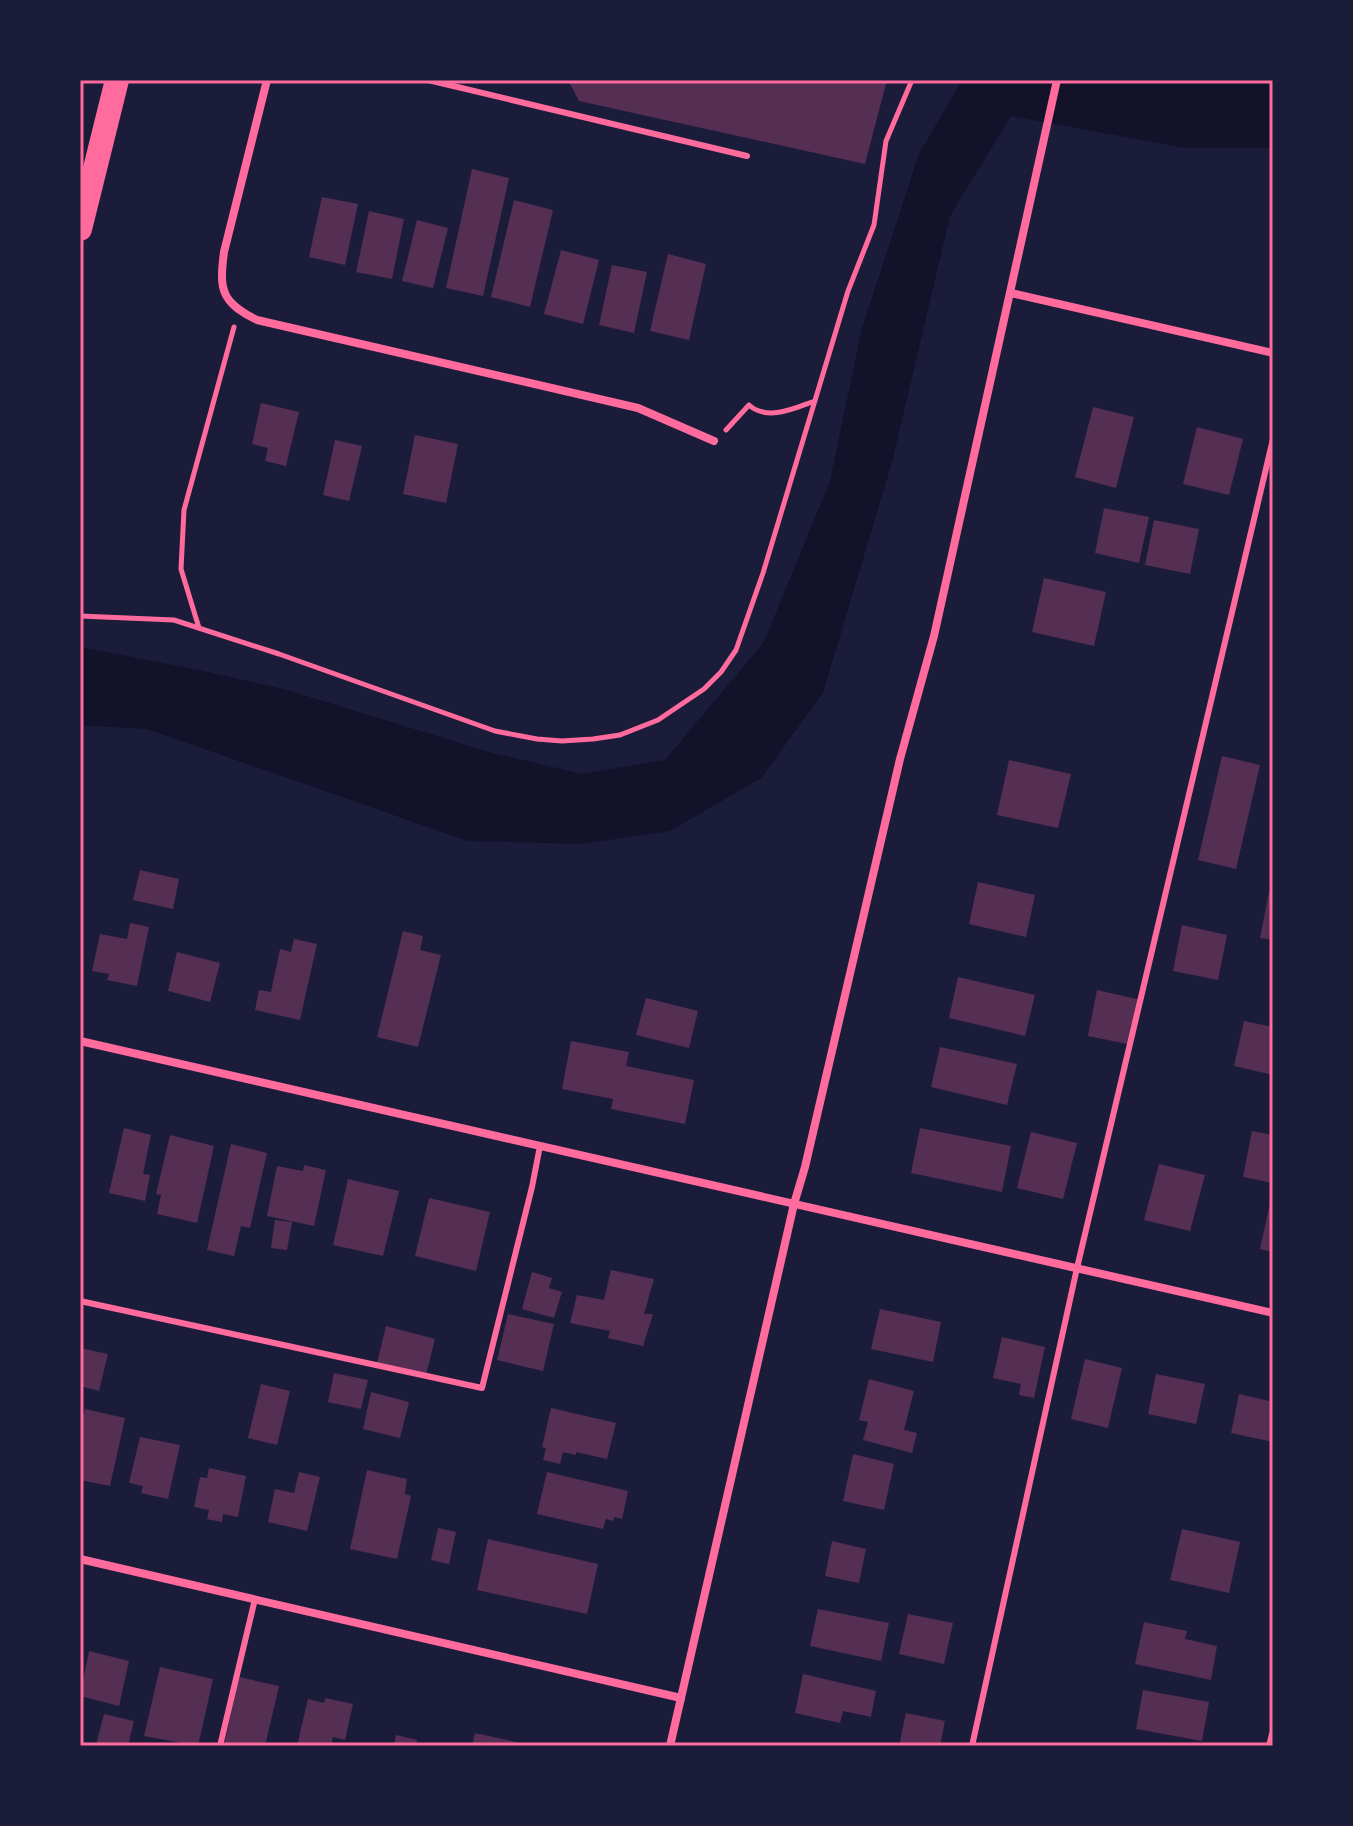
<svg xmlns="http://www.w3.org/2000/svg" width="1353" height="1826" viewBox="0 0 1353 1826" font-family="'PT Sans Narrow',sans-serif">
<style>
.water{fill:#12122b}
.building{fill:#542f53}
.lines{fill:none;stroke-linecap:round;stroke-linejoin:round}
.path{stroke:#ff6b9d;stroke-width:5}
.service{stroke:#ff6b9d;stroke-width:6}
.minor{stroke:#ff6b9d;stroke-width:8}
.motorway{stroke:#ff6b9d;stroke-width:24}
.neatline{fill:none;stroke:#ff6b9d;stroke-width:3}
</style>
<rect width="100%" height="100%" fill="#1b1b3a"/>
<!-- water -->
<polygon class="water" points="962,80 1273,81 1273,148 1185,148 1011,116 950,216 892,462 823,693 761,778 670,831 581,844 468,841 147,729 80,725 80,647 199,670 287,690 489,752 582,774 665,760 764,642 830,481 862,328 919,154"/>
<!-- building -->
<g class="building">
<polygon points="568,80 887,80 865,164 579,101"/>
<polygon points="472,169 509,178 483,296 446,288"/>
<polygon points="322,197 358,204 345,265 309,257"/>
<polygon points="514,200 553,210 530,307 491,297"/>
<polygon points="369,211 404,219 392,279 356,272"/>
<polygon points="417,220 448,228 433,288 402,281"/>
<polygon points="561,250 599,260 583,324 544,314"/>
<polygon points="668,254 706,264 689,340 650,331"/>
<polygon points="612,265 647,272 634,333 599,325"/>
<polygon points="261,403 299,412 286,466 265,461 268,448 252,444"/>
<polygon points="1093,407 1134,417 1116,488 1075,477"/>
<polygon points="1197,427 1243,439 1229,495 1183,484"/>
<polygon points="415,435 458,444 446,503 403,494"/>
<polygon points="335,440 362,446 349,501 323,495"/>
<polygon points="1104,508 1149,517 1139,563 1095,553"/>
<polygon points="1154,520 1199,529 1190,574 1145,565"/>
<polygon points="1044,578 1106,592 1094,646 1032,632"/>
<polygon points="1222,756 1260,765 1236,869 1198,860"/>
<polygon points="1009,760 1071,774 1058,828 997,815"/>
<polygon points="140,870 179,879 173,909 133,900"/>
<polygon points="978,882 1035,895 1026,937 969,924"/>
<polygon points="1269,892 1273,893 1273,940 1260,938"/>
<polygon points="130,923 149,927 137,986 107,980 109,974 92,971 100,934 127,939"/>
<polygon points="1182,925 1227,935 1218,980 1173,971"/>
<polygon points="403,931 423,936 420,950 441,955 418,1047 377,1037"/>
<polygon points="294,939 317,944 300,1020 255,1010 259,990 271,992 280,949 291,952"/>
<polygon points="177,952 220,963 210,1002 168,991"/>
<polygon points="958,977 1035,995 1025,1036 949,1018"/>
<polygon points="1097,990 1141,1000 1132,1045 1088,1036"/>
<polygon points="646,998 698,1011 689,1048 636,1035"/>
<polygon points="1244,1021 1273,1027 1273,1075 1234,1066"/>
<polygon points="571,1041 629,1052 626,1066 694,1080 685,1124 611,1109 613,1099 562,1089"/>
<polygon points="940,1047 1017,1064 1007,1105 931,1087"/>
<polygon points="124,1128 151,1135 143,1174 150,1175 145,1201 109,1193"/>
<polygon points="920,1128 1011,1146 1002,1192 911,1173"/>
<polygon points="1252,1131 1273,1135 1273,1183 1243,1177"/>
<polygon points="1031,1132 1077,1143 1063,1199 1017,1188"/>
<polygon points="170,1135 214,1146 197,1223 157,1214 161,1195 156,1194"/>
<polygon points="231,1144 267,1153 250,1228 241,1226 234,1256 207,1250"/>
<polygon points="1159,1164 1205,1175 1190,1231 1144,1220"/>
<polygon points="304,1165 326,1170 314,1226 267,1216 277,1166 303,1171"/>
<polygon points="348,1179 399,1191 383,1256 333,1245"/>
<polygon points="429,1198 490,1212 476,1271 415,1256"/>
<polygon points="1270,1203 1273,1204 1273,1252 1260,1249"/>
<polygon points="275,1220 292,1222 287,1250 271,1248"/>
<polygon points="611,1270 654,1279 644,1314 653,1314 643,1346 608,1338 610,1331 570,1323 577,1295 604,1300"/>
<polygon points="532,1272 552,1278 549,1288 562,1292 554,1318 522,1309"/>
<polygon points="880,1309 941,1322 933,1362 871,1349"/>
<polygon points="508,1314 554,1324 543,1371 497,1360"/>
<polygon points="386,1326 435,1339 426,1375 377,1363"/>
<polygon points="1002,1337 1045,1347 1034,1398 1019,1395 1021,1384 993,1378"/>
<polygon points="80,1348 108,1354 99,1391 80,1386"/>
<polygon points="1085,1359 1122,1368 1108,1428 1071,1419"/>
<polygon points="334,1373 368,1380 361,1409 328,1402"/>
<polygon points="1156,1374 1205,1384 1196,1424 1148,1414"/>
<polygon points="869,1379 914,1391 904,1430 917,1433 912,1453 863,1440 868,1422 859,1420"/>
<polygon points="261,1384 290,1391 277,1445 248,1438"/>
<polygon points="371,1392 409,1402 400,1438 363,1429"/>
<polygon points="1239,1394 1273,1402 1273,1442 1231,1433"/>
<polygon points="551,1408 616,1423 607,1459 576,1452 576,1455 563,1452 560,1464 543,1460 546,1448 542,1447"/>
<polygon points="85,1409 125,1418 110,1486 80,1480 80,1430"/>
<polygon points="140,1437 180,1445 168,1499 141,1493 143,1486 129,1483"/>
<polygon points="853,1454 894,1464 884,1510 843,1501"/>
<polygon points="209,1468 246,1476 238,1517 223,1514 222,1522 207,1519 209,1510 194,1507 200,1477 207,1478"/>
<polygon points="367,1470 407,1479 405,1494 411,1496 397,1559 350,1549"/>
<polygon points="299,1472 320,1477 307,1531 268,1522 275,1489 294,1493"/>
<polygon points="547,1472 628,1491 622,1519 614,1517 614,1521 606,1519 603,1529 537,1514"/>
<polygon points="438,1528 456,1532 449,1564 431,1560"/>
<polygon points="1182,1529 1240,1542 1229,1593 1170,1580"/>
<polygon points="488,1539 598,1564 587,1614 477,1590"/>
<polygon points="832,1541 866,1549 859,1583 825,1576"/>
<polygon points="818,1609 889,1623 881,1661 810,1646"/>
<polygon points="908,1614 953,1623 944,1664 899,1654"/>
<polygon points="1144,1622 1187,1631 1185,1639 1217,1646 1211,1680 1135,1664"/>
<polygon points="89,1651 129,1661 119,1706 80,1696"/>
<polygon points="160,1667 213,1679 198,1746 144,1736"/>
<polygon points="803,1674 876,1691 871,1717 843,1711 840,1723 795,1713"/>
<polygon points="239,1677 279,1686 265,1746 224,1746"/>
<polygon points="1143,1690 1209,1702 1202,1741 1136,1729"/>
<polygon points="325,1698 353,1704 345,1740 333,1737 331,1746 297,1746 308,1699 324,1703"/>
<polygon points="906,1713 945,1721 940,1746 899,1746"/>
<polygon points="104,1714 134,1721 128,1746 96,1745"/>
<polygon points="475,1733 530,1745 530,1746 472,1746"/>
<polygon points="396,1735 417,1740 416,1746 394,1746"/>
</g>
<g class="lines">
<!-- path -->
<g class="path">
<path d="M 726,430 L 749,405 C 767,421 793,409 812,402"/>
<polyline points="80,616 174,620 279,654 495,731 537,739 562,741 593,739 620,735 658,720 704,689 721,672 736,650 763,573 848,291 874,225 886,141 912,80"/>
<polyline points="199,628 181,569 184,510 234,327"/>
</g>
<!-- service -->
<g class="service">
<polyline points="428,80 747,156"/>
<polyline points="80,1301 482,1388 532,1187 540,1146"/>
<polyline points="220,1746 255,1599"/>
<polyline points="972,1746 1077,1268 1273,439"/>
</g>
<!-- minor -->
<g class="minor">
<path d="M 267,80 L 224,252 C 219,290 221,302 257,320 L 638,408 L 714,441"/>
<polyline points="1011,293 1273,353"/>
<polyline points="80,1041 1273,1313"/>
<polyline points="80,1559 681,1698"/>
<polyline points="670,1746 794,1204 805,1167 900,759 934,636 1057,80"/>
<polyline points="1270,1746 1273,1734"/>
</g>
<!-- motorway -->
<polyline class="motorway" points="80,229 117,80"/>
</g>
<!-- border -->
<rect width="1353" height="1826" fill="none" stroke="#1b1b3a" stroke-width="164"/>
<rect x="82" y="82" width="1189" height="1662" class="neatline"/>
</svg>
